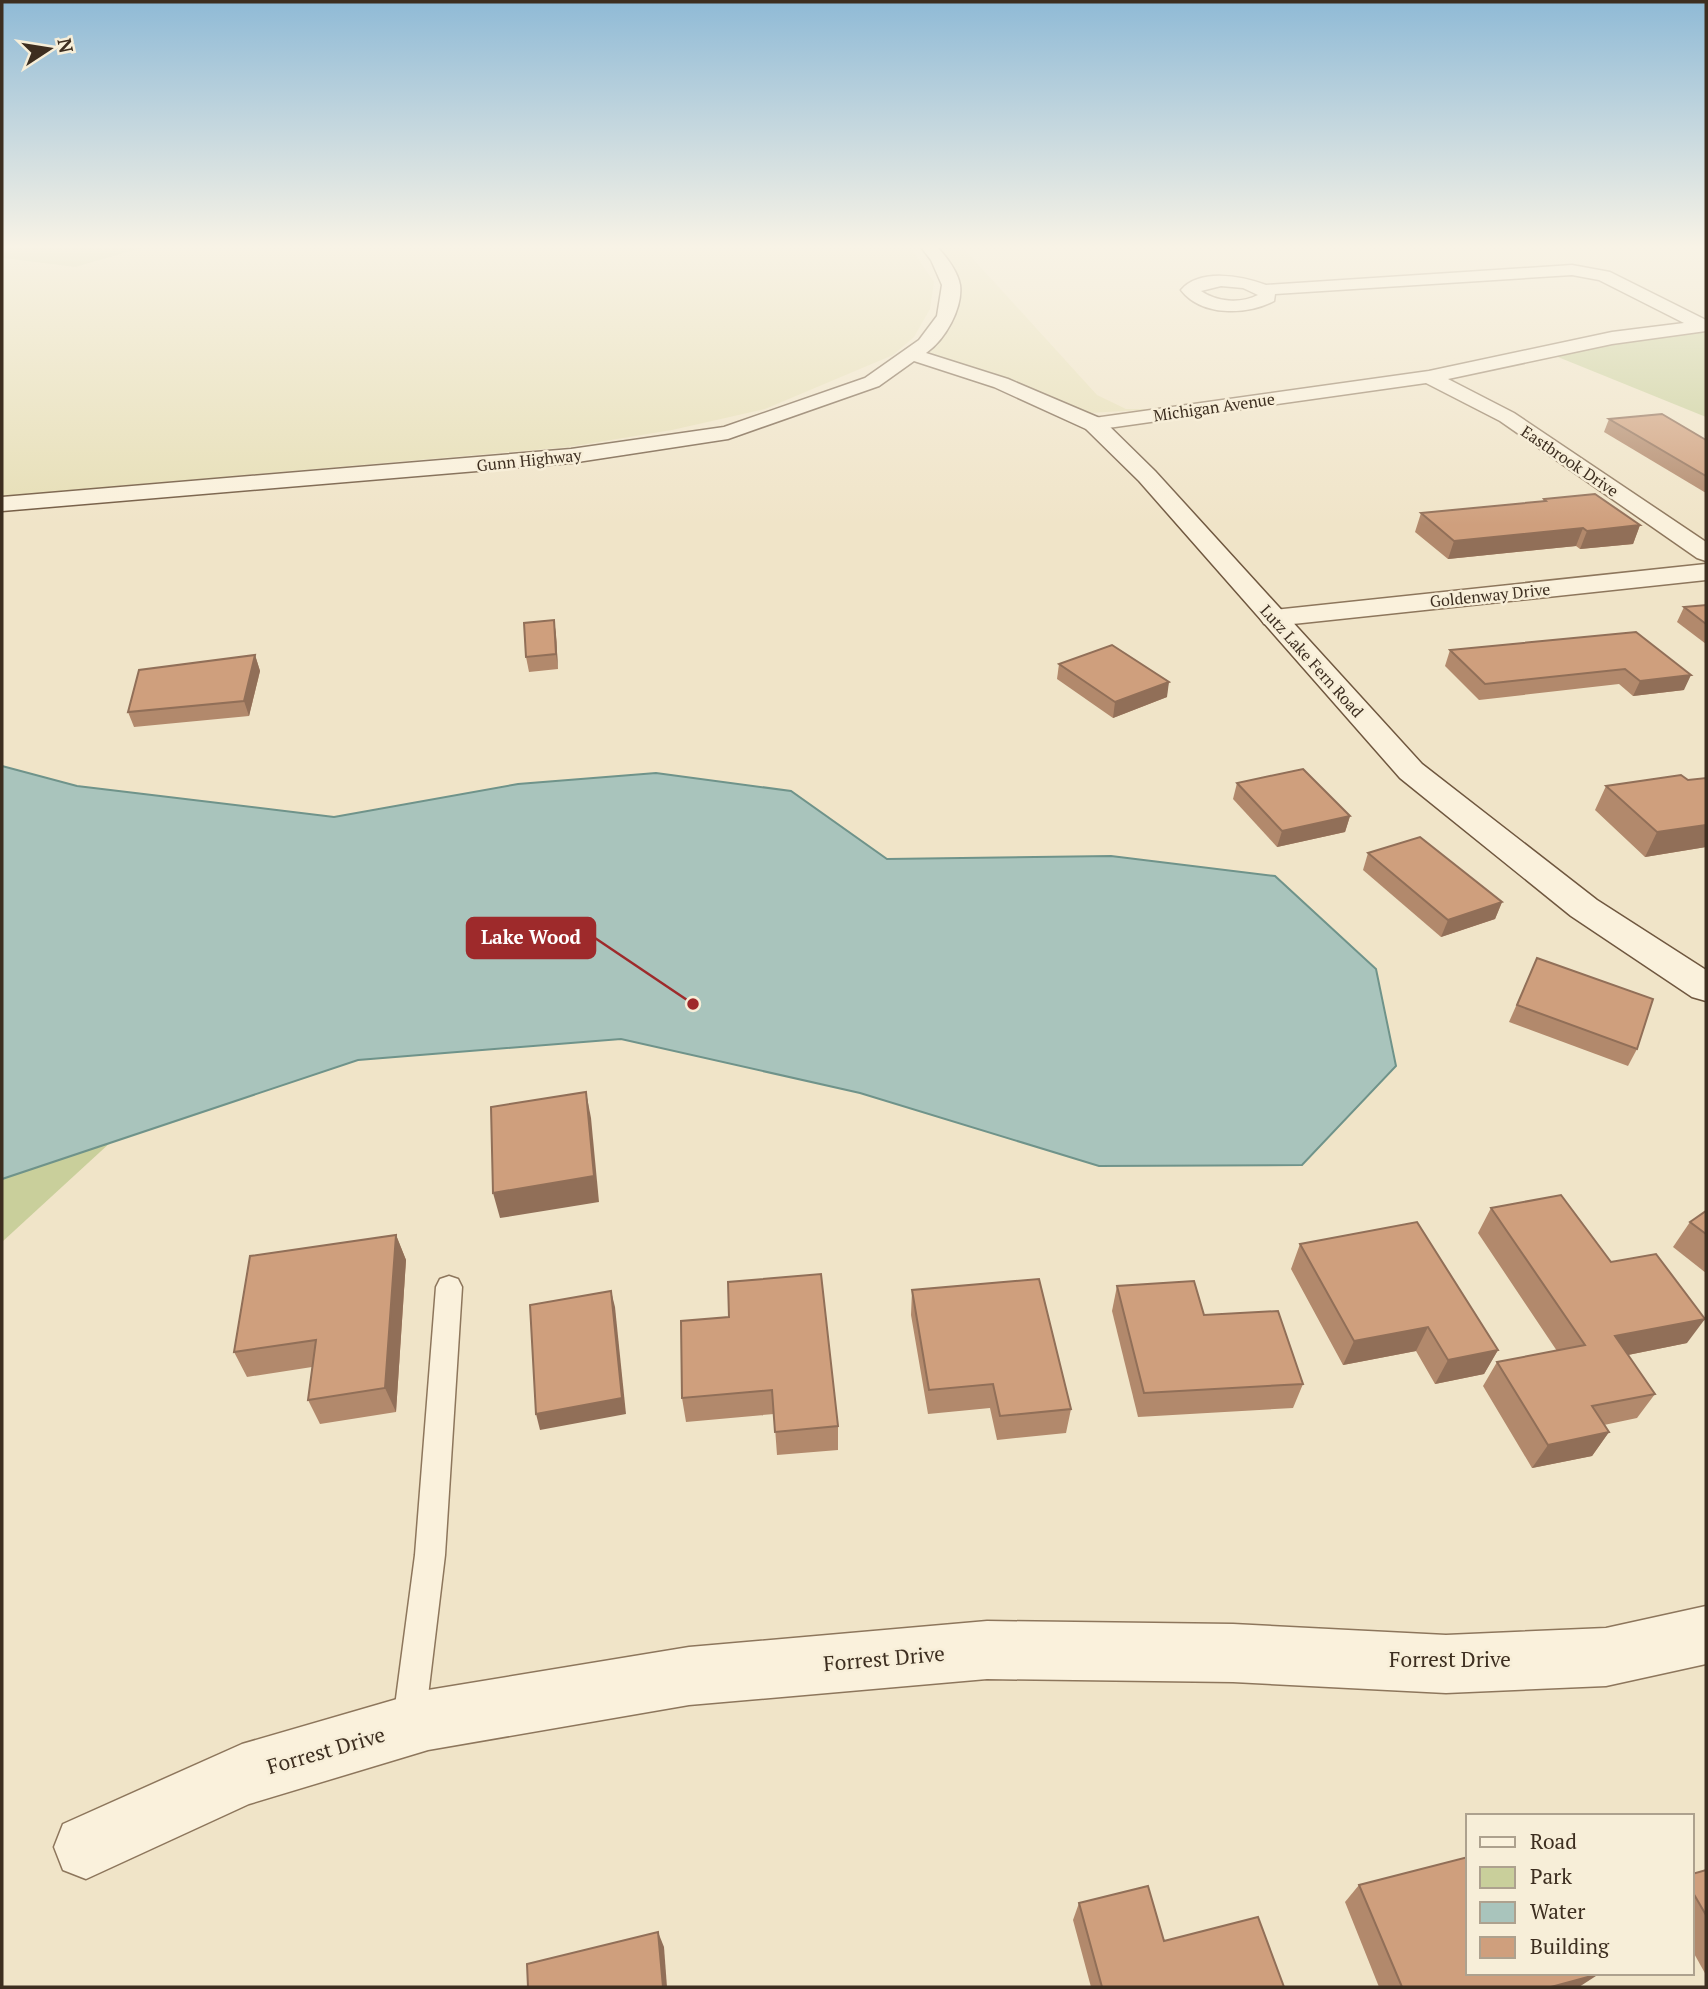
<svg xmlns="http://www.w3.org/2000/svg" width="1708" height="1989" viewBox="0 0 1708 1989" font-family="'PT Serif',serif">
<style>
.farmland{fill:#e6deb5}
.green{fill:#c9cf9b}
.water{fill:#a9c4bc;stroke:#6f938a;stroke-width:2}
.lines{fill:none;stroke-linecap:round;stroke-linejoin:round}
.lane-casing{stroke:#8d765c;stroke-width:3}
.street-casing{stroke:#8d765c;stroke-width:3}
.secondary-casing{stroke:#6f573f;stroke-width:3}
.lane{fill:#faf1dc;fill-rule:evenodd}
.street{fill:#faf1dc;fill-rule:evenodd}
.secondary{fill:#faf1dc;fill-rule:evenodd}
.wall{fill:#b2896c}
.shaded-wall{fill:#916f58}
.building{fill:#cf9f7d;stroke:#916f58;stroke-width:2}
.labels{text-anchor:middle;stroke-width:5;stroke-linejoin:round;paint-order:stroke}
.far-street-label{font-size:16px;fill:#3d2e20;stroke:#f7eed8}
.near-street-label{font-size:21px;fill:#3d2e20;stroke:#f7eed8}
.leader{fill:none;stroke:#9e2a2b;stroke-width:2.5}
.callout-dot{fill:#9e2a2b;stroke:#f7eed8;stroke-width:2.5}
.callout{fill:#9e2a2b;stroke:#9e2a2b;stroke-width:2.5}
.callout-label{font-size:19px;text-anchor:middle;font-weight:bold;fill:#fff}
</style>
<rect width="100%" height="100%" fill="#f0e4c8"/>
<!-- farmland -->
<g class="farmland">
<polygon points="145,247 910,247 934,282 930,309 914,337 893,355 765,409 672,430 568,447 2,496 2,258 75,267"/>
<polygon points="928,247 964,249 1097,395 1126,409 1157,409 1073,414 915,356 950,310 933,252"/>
</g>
<!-- green -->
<g class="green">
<polygon points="12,247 145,247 75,267 2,258 6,249"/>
<polygon points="1706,329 1706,417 1553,355 1619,341"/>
<polygon points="112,1141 2,1242 2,1179"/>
</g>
<!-- water -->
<polygon class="water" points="2,766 77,786 334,817 518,784 656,773 791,791 887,859 1111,856 1275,876 1376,969 1396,1066 1302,1165 1099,1166 860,1093 621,1039 358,1060 2,1179"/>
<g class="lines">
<defs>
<polygon id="lane" points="449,1276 458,1279 462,1287 445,1555 425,1721 421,1733 409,1737 397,1733 393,1721 415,1555 436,1287 440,1279"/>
<g id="street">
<path d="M 1572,265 L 1610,272 L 1706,320 L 1706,331 L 1612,344 L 1448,379 L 1514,413 L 1706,542 L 1706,561 L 1697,558 L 1500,421 L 1426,383 L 1094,430 L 1086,429 L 1083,424 L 1086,419 L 1094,418 L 1429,371 L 1612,332 L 1684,323 L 1599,280 L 1572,275 L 1275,294 L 1274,301 C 1247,315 1202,317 1181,290 C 1200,268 1242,276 1266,285 ZM 1221,286 L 1243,288 L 1258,295 C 1240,304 1217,302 1201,291 Z"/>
<polygon points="1706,564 1706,580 1274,626 1264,624 1260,618 1264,612 1274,610"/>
<polygon points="1706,1606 1706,1664 1606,1686 1446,1693 1233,1682 987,1679 689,1705 428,1750 249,1804 86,1879 63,1870 54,1847 63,1824 242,1744 428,1690 689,1647 987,1621 1233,1624 1446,1635 1606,1628"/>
</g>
<path id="secondary" d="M 921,247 L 937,247 C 946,256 958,272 960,285 C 963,308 945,340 926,353 L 1008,379 L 1102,419 L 1155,471 L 1422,764 L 1597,900 L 1706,970 L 1706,1001 L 1692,997 L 1571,916 L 1400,778 L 1139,481 L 1086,429 L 994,387 L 914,361 L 879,386 L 728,439 L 571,463 L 2,511 L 2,497 L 571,449 L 724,427 L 865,378 L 919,340 L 937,316 L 942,285 L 931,260 Z"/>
</defs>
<!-- lane casing -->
<use href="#lane" class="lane-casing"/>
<!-- street casing -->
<use href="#street" class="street-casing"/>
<!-- secondary casing -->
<use href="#secondary" class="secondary-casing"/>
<!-- lane -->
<use href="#lane" class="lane"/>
<!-- street -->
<use href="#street" class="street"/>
<!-- secondary -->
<use href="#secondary" class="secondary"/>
</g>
<!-- wall -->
<g class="wall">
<polygon points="1609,419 1706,440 1706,493 1604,432"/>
<polygon points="1544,499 1640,525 1633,544 1580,549 1576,546 1448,559 1415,532 1421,513 1543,502"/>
<polygon points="1706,605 1706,644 1677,622 1684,607"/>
<polygon points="554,620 556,635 558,669 529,672 526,657"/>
<polygon points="1636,632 1684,690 1633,696 1619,684 1479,700 1445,666 1450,650"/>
<polygon points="255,655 260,671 249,716 134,727 128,712"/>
<polygon points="1059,664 1167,697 1113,718 1057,679"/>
<polygon points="1706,778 1706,847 1645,857 1595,810 1606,786 1688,780"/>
<polygon points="1237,783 1350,816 1345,832 1277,847 1233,799"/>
<polygon points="1368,853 1502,902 1495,919 1441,937 1363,870"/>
<polygon points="1537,958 1637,1049 1628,1066 1509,1022"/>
<polygon points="1491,1208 1611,1262 1687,1343 1628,1355 1655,1394 1637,1418 1604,1425 1609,1432 1592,1456 1532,1468 1483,1386 1497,1362 1557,1351 1478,1233"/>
<polygon points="1706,1211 1706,1273 1673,1247 1690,1222"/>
<polygon points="396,1235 406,1260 396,1412 320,1424 308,1400 312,1367 247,1377 234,1352"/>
<polygon points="1300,1244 1498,1350 1484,1374 1435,1384 1416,1351 1343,1365 1291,1269"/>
<polygon points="1117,1286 1204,1315 1303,1384 1293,1408 1138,1417 1112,1311"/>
<polygon points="912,1290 1071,1409 1066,1433 997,1440 990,1408 928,1414 911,1315"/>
<polygon points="681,1321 838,1426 838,1450 777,1455 774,1414 686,1422 682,1398"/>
<polygon points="1706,1870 1706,1975 1692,1950 1692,1874"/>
<polygon points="1359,1885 1579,1987 1379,1987 1345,1902"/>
<polygon points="1079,1903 1164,1941 1284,1987 1091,1987 1073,1920"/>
</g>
<!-- shaded-wall -->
<g class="shaded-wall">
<polygon points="1640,525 1633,544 1580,549 1587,531"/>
<polygon points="1583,528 1576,546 1448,559 1454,541"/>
<polygon points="554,620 556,635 558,669 556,654"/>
<polygon points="255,655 260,671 249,716 244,701"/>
<polygon points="1691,675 1684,690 1633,696 1640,681"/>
<polygon points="1169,682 1167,697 1113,718 1115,702"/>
<polygon points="1350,816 1345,832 1277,847 1282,831"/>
<polygon points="1706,825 1706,847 1645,857 1657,832"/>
<polygon points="1502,902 1495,919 1441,937 1448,920"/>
<polygon points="586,1092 591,1118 599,1202 500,1218 493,1193"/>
<polygon points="396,1235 406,1260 396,1412 385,1388"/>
<polygon points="611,1291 615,1307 626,1414 540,1430 536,1414"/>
<polygon points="1705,1319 1687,1343 1598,1361 1615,1336"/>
<polygon points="1428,1327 1416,1351 1343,1365 1354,1341"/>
<polygon points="1498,1350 1484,1374 1435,1384 1448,1360"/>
<polygon points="1609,1432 1592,1456 1532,1468 1548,1445"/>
<polygon points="658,1932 664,1947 667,1987 663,1987"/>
<polygon points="1599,1974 1579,1987 1551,1987"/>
</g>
<!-- building -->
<g class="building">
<polygon points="1662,414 1706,440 1706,476 1609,419"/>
<polygon points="1595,494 1640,525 1587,531 1583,528 1454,541 1421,513 1546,501 1544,499"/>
<polygon points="1706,605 1706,624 1684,607"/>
<polygon points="554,620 556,654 526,657 524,623"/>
<polygon points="1636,632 1691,675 1640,681 1625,669 1485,684 1450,650"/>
<polygon points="1112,645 1169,682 1115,702 1059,664"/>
<polygon points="255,655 244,701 128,712 139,670"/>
<polygon points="1303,769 1350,816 1282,831 1237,783"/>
<polygon points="1681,775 1688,780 1706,778 1706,825 1657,832 1606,786"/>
<polygon points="1420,837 1502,902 1448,920 1368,853"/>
<polygon points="1537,958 1653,999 1637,1049 1517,1005"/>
<polygon points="586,1092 594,1176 493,1193 491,1107"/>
<polygon points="1561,1195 1611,1262 1656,1254 1705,1319 1615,1336 1655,1394 1592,1406 1609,1432 1548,1445 1497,1362 1585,1345 1491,1208"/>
<polygon points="1706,1211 1706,1234 1690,1222"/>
<polygon points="1417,1222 1498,1350 1448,1360 1428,1327 1354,1341 1300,1244"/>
<polygon points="396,1235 385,1388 308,1400 316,1340 234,1352 250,1256"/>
<polygon points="821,1274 838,1426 775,1432 772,1390 682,1398 681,1321 729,1317 728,1282"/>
<polygon points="1039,1279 1071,1409 1000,1416 993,1384 929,1390 912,1290"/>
<polygon points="1194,1281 1204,1315 1278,1311 1303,1384 1144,1393 1117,1286"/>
<polygon points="611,1291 622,1398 536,1414 530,1305"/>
<polygon points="1468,1857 1468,1973 1599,1974 1551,1987 1402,1987 1359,1885"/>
<polygon points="1706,1870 1706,1915 1692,1891 1692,1874"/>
<polygon points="1148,1886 1164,1941 1258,1917 1284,1987 1102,1987 1079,1903"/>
<polygon points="658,1932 663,1987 528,1987 527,1964"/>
</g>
<!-- sky -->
<linearGradient id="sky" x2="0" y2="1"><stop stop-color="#8fbad6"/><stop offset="0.47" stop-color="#f8f3e6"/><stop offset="1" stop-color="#f8f3e6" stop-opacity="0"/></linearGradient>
<rect width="1708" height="525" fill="url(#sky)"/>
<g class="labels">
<!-- far-street labels -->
<g class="far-street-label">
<text transform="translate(1214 407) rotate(-8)" y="6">Michigan Avenue</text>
<text transform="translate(529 460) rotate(-6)" y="6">Gunn Highway</text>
<text transform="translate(1570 461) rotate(34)" y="6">Eastbrook Drive</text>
<text transform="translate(1490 595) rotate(-6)" y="6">Goldenway Drive</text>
<text transform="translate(1312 661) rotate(48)" y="6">Lutz Lake Fern Road</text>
</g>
<!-- near-street labels -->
<g class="near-street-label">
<text transform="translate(884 1659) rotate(-5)" y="7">Forrest Drive</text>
<text x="1450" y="1667">Forrest Drive</text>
<text transform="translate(326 1751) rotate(-16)" y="7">Forrest Drive</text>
</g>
</g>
<!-- callouts -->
<path class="leader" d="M693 1004L595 938"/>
<circle class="callout-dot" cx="693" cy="1004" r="7"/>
<rect class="callout" x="467" y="918" width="128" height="40" rx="7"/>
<g class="callout-label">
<text x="531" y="944">Lake Wood</text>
</g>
<!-- border -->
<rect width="1708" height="1989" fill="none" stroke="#3d2e20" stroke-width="7"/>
<!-- legend -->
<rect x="1466" y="1814" width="228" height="161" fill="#f7eed8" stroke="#ada18e" stroke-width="2"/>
<rect x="1480" y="1837" width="35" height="10" fill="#faf1dc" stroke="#ada18e" stroke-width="2"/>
<text x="1530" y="1849" font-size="21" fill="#3d2e20">Road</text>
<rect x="1480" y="1867" width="35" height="21" fill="#c9cf9b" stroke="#ada18e" stroke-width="2"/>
<text x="1530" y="1884" font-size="21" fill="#3d2e20">Park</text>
<rect x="1480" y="1902" width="35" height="21" fill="#a9c4bc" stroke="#ada18e" stroke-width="2"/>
<text x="1530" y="1919" font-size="21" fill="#3d2e20">Water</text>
<rect x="1480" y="1937" width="35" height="21" fill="#cf9f7d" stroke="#ada18e" stroke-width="2"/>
<text x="1530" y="1954" font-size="21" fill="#3d2e20">Building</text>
<!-- north arrow -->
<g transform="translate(49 49) rotate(78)" stroke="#f7eed8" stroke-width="5" paint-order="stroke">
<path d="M0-5L12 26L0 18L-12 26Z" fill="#3d2e20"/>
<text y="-10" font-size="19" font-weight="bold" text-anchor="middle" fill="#3d2e20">N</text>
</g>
</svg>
